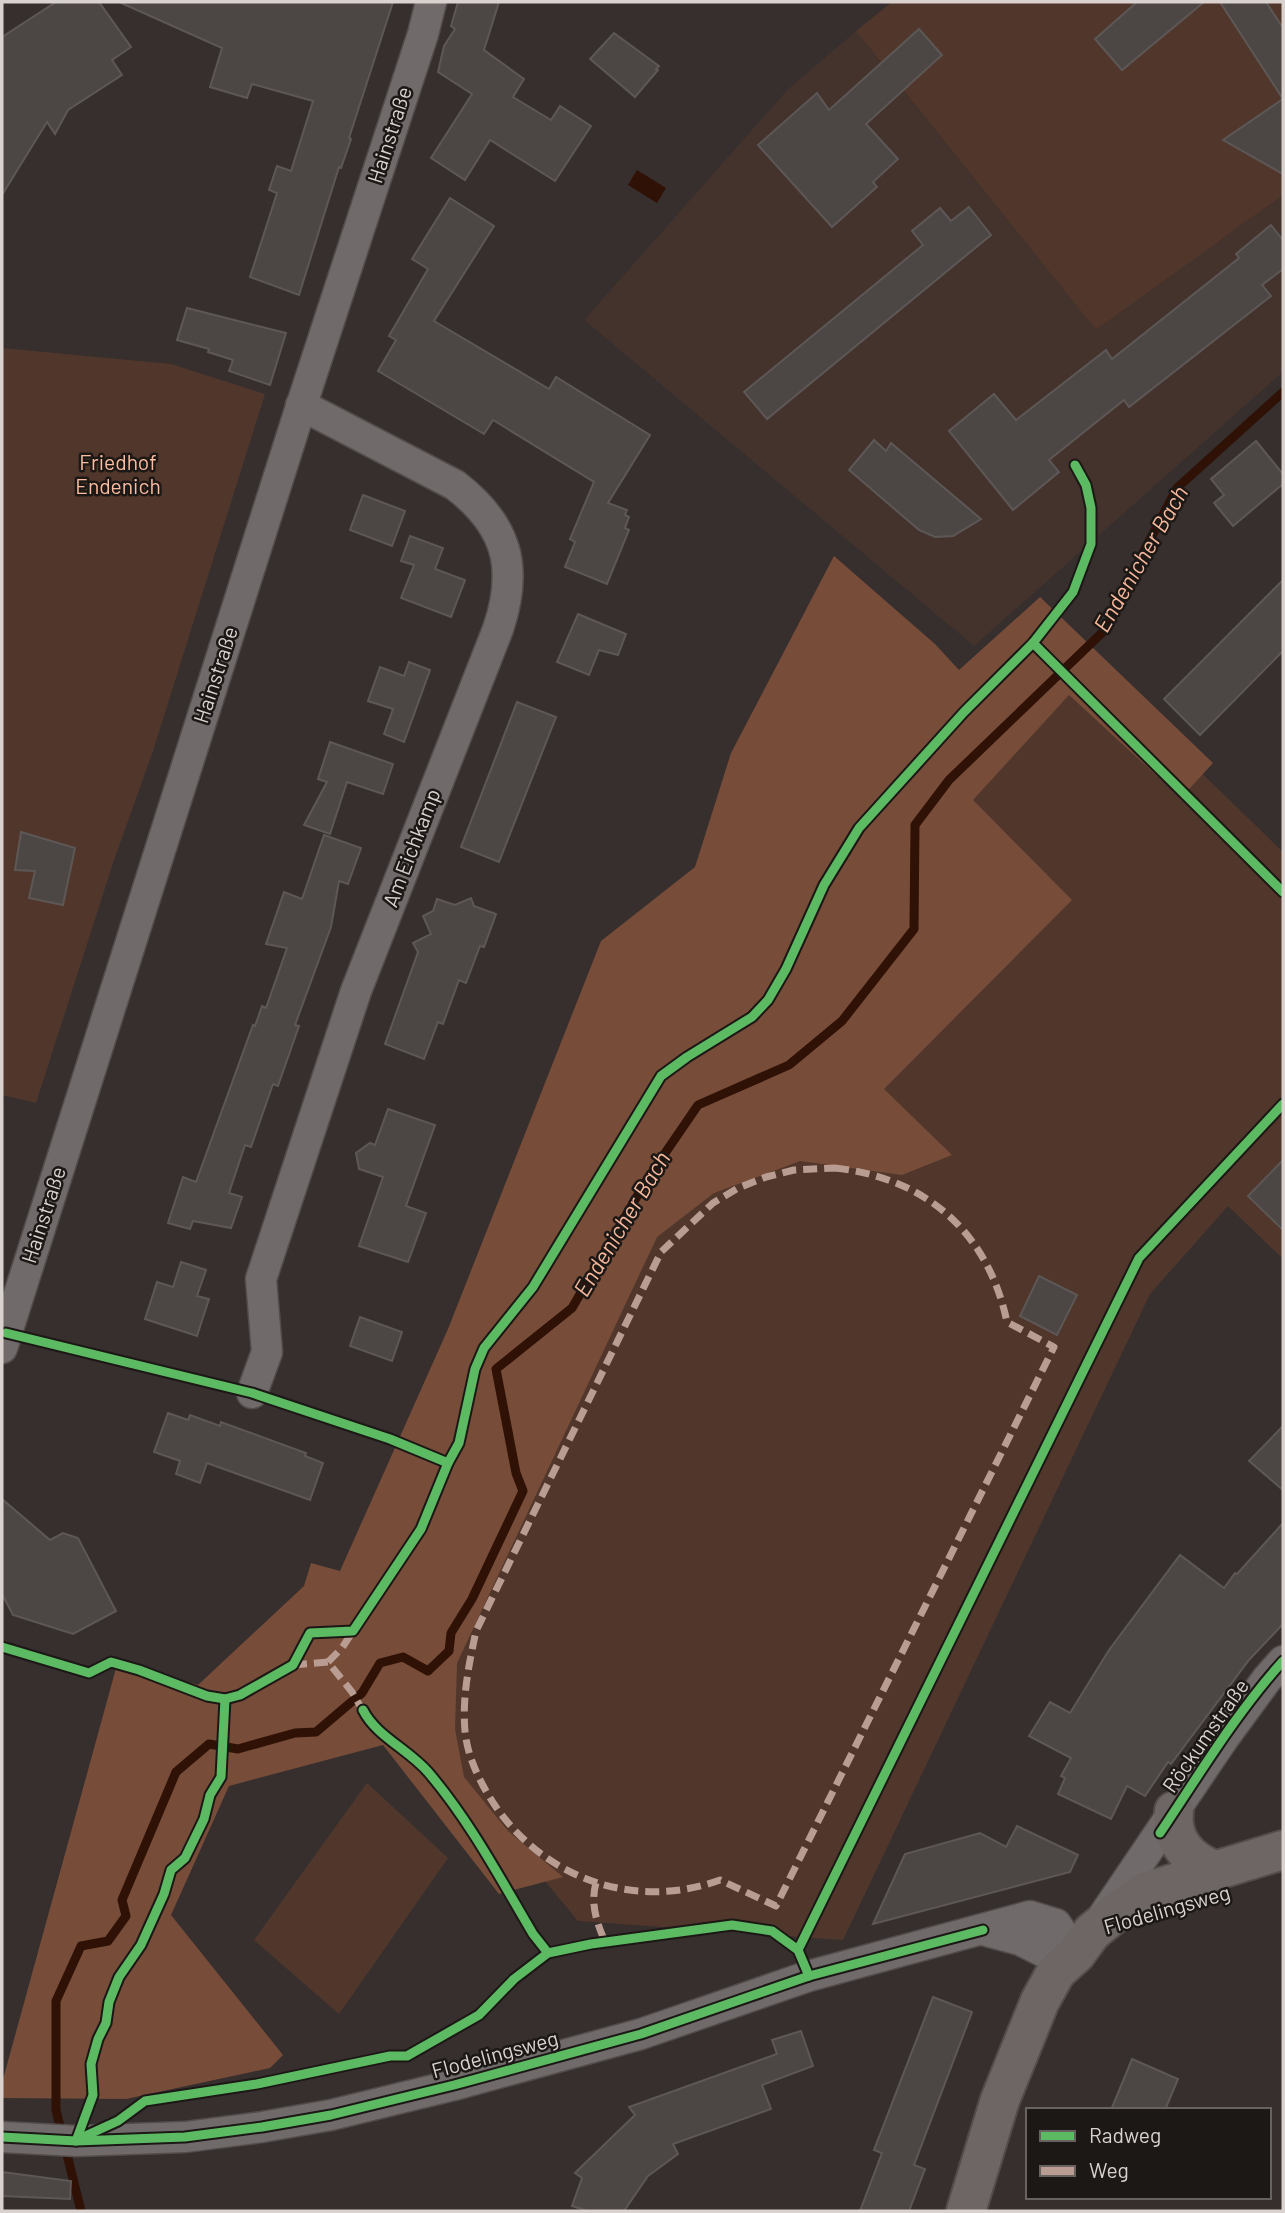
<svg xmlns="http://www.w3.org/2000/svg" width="1285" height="2213" viewBox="0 0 1285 2213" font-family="Barlow,sans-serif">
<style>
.built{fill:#43332c}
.green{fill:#51372b}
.forest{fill:#774c39}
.water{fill:#2f1105}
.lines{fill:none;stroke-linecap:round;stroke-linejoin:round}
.stream{stroke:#2f1105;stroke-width:9}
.building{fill:#4c4745;stroke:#5d5756;stroke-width:2}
.street-casing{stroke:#524c4b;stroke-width:33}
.secondary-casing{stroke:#524c4b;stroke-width:42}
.street{stroke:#706b6a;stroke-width:30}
.secondary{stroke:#6d6664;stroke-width:38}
.quiet{stroke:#b99d93;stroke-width:7;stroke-dasharray:14 7;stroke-linecap:butt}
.cycleway-casing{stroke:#1c1816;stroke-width:13}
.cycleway{stroke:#5cba63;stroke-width:9}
.labels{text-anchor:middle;stroke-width:5;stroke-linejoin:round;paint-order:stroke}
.street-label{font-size:21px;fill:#d9d2cf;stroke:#1c1816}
.park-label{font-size:21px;fill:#fbbca0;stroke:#1c1816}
.water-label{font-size:23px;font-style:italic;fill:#f6b79b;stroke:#1c1816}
</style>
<rect width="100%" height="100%" fill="#362f2e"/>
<!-- built -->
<polygon class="built" points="856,31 1096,330 1283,195 1283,372 974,646 584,320 788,89"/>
<!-- green -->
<g class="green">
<polygon points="892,2 1283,2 1283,195 1096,330 856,31"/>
<polygon points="2,348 171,364 265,394 153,751 114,860 36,1103 2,1095"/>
<polygon points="1084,659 1283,852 1283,1259 1228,1206 1150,1294 843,1940 578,1921 422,1732 700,1120"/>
<polygon points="367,1783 448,1858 339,2014 254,1940"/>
</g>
<!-- forest -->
<polygon class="forest" points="834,556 935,644 959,670 1040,597 1213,763 1181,798 1069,695 973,800 1072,900 884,1089 952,1155 902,1175 800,1161 714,1193 657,1237 457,1663 455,1729 464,1777 508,1831 563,1877 499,1894 383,1745 229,1786 171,1915 283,2055 270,2068 126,2099 2,2098 2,2083 118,1661 198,1685 304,1586 311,1563 340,1571 448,1329 601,941 695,867 731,753"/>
<!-- water -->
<polygon class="water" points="637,170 666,188 657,203 628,185"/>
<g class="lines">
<!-- stream -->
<polyline class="stream" points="81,2211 56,2110 56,2001 81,1946 108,1941 126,1916 122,1900 176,1772 209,1744 238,1749 295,1733 316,1732 362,1693 380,1663 403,1657 428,1671 449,1651 451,1633 472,1599 523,1491 516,1473 496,1369 572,1308 646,1181 698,1105 789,1065 842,1021 914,929 915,825 949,780 1107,628 1132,574 1177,488 1283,392"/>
</g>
<!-- building -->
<g class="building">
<polygon points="56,2 99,2 131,47 112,60 122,75 68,110 55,134 47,122 2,195 2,37"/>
<polygon points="119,2 393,2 349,138 351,139 341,168 339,167 299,295 250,277 277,193 269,190 277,166 291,171 313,101 252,84 247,98 210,87 222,48"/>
<polygon points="458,2 499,2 484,50 524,79 513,97 551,120 560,106 591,126 555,181 490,140 465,180 431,158 472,94 438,72 444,46 455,29 451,26"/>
<polygon points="1137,2 1204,2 1122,70 1095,39"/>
<polygon points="1220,2 1266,2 1283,28 1283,174 1223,140 1283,99"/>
<polygon points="919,29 942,55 866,124 898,159 873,182 877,187 832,227 758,145 817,93 829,110"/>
<polygon points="614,33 659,66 656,69 658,70 635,97 590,59"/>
<polygon points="450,198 494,226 434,321 549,389 556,377 650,435 608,503 627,510 625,515 629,517 625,528 629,530 607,584 565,567 575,542 570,539 594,482 493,420 484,434 378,371 396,340 389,336 428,269 412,259"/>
<polygon points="969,207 991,235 767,419 744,392 923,245 912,231 940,208 951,221"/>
<polygon points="1271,225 1283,240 1283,269 1262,285 1271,296 1129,407 1124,400 1049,460 1059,472 1013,510 949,431 994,394 1016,420 1106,350 1112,359 1239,258 1236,254"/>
<polygon points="187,308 286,333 270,385 229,371 233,360 208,352 209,349 177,340"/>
<polygon points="874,440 886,451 891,443 981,519 953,536 935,537 919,530 849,470"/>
<polygon points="1256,441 1283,474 1283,484 1233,526 1214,503 1224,495 1211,479"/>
<polygon points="363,495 405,511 392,546 350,530"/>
<polygon points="410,536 443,548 435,569 465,580 451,617 401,598 414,565 401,561"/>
<polygon points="1283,580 1283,651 1200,735 1164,699"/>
<polygon points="578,614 626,634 618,655 599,650 589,675 557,662"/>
<polygon points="409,662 430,670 404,742 384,734 393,709 368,701 380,667 404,676"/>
<polygon points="517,702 556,717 499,862 461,847"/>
<polygon points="330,742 393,764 383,794 347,782 330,834 304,825 327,782 318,779"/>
<polygon points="21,832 75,848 63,905 29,898 35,871 15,870"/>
<polygon points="324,835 361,848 348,884 339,881 331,927 295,1025 299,1026 278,1086 273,1084 251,1147 245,1145 229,1193 242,1197 231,1228 193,1221 190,1229 168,1223 183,1177 196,1182 253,1025 255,1026 262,1006 266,1008 287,948 266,944 284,892 302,899"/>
<polygon points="471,898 474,906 496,914 484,947 480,946 466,983 459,980 443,1024 438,1022 424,1059 385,1044 418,952 413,943 431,934 423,916 433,911 437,899 455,905"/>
<polygon points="388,1109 435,1125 406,1206 426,1213 408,1262 359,1246 383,1177 359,1169 356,1153 370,1143 375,1145"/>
<polygon points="1283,1160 1283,1230 1248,1196"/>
<polygon points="181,1262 206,1270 197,1296 209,1299 197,1336 145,1319 157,1282 173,1287"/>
<polygon points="1039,1276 1077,1295 1057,1335 1020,1316"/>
<polygon points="360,1317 402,1332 392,1361 350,1346"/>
<polygon points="168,1413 188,1420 190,1415 220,1426 221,1422 306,1453 305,1456 323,1463 310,1500 207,1463 200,1483 176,1474 180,1461 154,1452"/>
<polygon points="1283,1426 1283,1490 1249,1461"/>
<polygon points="2,1499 50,1540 63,1533 78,1538 116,1611 73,1634 13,1615 2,1594"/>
<polygon points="1283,1523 1283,1624 1249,1660 1171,1764 1168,1762 1145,1796 1127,1786 1111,1819 1058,1794 1065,1778 1061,1776 1071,1758 1029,1736 1050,1702 1070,1713 1109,1650 1180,1555 1224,1588 1235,1573 1237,1574"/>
<polygon points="1017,1826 1078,1855 1070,1872 873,1924 905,1854 980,1833 1006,1847"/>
<polygon points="933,1997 972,2012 914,2165 925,2169 909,2211 860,2211 882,2153 874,2150"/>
<polygon points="801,2031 813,2066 762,2085 771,2109 673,2144 678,2154 648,2176 624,2211 588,2211 572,2206 582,2178 575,2173 635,2115 629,2107 777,2054 772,2040"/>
<polygon points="1132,2059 1178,2079 1165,2110 1111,2110"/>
<polygon points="2,2172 71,2181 70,2199 2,2196"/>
</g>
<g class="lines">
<defs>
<g id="street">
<polyline points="2,1348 298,416 423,34 431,2"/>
<path d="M 252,1393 L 267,1352 L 261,1279 L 356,991 L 498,629 C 519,567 507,525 455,485 L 301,405"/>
<polyline points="1104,1915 1223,1739 1267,1679 1283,1661"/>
<polyline points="983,1930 1020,1940 1050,1955 1076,1954"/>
<polyline points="2,2137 76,2141 185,2137 262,2127 331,2115 454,2085 641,2034 809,1976 1030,1916 1056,1924 1076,1954"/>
</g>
<g id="secondary">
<path d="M 1174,1811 C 1170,1840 1189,1861 1215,1870"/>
<polyline points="966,2211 1000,2100 1040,2001 1056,1972 1076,1954 1092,1932 1120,1909 1145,1892 1283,1850"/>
</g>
</defs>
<!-- street casing -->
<use href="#street" class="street-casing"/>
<!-- secondary casing -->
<use href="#secondary" class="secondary-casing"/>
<!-- street -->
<use href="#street" class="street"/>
<!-- secondary -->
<use href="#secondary" class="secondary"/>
<!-- quiet -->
<g class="quiet">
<path d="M 835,1168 C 926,1178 988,1232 1007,1322 L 1054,1347 L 776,1906 L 720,1880 C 629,1913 533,1874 486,1791 C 476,1773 467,1753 465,1731 C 462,1697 469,1664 476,1631 L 661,1252 L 713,1203 L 738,1188 L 766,1177 L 794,1170 Z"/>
<polyline points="328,1662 342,1648 353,1631"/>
<polyline points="293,1665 328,1662 352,1692 366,1716"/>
<path d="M 596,1883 C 590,1904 597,1923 605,1942"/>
</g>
<defs>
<g id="cycleway">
<polyline points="1033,643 1283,892"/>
<polyline points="6,1333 252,1393 390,1439 448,1463"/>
<polyline points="2,1647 89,1673 111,1662 139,1670 207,1696 225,1699 240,1695 293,1665 310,1633 353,1631 421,1529 448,1463 459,1443 475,1369 484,1348 533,1287 661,1076 687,1057 752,1017 768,1000 786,969 824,885 859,828 964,712 1033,643 1073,592 1091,544 1091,508 1086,485 1075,465"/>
<path d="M 363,1710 C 376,1736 408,1749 428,1772 C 470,1821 501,1880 533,1934 L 548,1953"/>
<path d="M 1160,1833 C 1199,1775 1236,1713 1283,1661"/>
<polyline points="798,1950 1139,1258 1283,1104"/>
<polyline points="2,2137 76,2141 185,2137 262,2127 331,2115 454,2085 641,2034 809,1976 983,1930"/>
<polyline points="83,2137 118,2121 145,2101 257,2084 390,2056 407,2056 479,2015 514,1979 548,1953 591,1944 732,1925 772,1931 798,1950 809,1976"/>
<polyline points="76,2141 93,2095 91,2064 98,2039 106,2023 109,2002 119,1977 141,1945 164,1894 171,1870 185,1858 204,1819 210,1795 221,1777 225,1699"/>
</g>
</defs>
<!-- cycleway casing -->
<use href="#cycleway" class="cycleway-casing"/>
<!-- cycleway -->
<use href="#cycleway" class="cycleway"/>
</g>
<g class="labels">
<!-- street labels -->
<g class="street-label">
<text transform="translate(390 135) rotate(-72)" y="7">Hainstraße</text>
<text transform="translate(216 675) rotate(-72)" y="7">Hainstraße</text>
<text transform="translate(412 848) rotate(-69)" y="7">Am Eichkamp</text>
<text transform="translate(44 1215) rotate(-72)" y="7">Hainstraße</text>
<text transform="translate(1206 1736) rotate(-55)" y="7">Röckumstraße</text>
<text transform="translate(1167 1910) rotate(-16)" y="7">Flodelingsweg</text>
<text transform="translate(495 2055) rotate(-15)" y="7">Flodelingsweg</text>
</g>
<!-- park labels -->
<g class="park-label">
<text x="118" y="470">Friedhof<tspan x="118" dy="24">Endenich</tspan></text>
</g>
<!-- water labels -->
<g class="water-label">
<text transform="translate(1141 559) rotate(-60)" y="8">Endenicher Bach</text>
<text transform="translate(622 1224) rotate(-59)" y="8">Endenicher Bach</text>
</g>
</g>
<!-- border -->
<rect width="1285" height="2213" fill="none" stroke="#d9d2cf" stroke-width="7"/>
<!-- legend -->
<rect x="1026" y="2108" width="245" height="91" fill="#1c1816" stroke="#686260" stroke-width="2"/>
<rect x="1040" y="2131" width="35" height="10" fill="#5cba63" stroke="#686260" stroke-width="2"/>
<text x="1089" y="2143" font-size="21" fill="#d9d2cf">Radweg</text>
<rect x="1040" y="2166" width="35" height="10" fill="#b99d93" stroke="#686260" stroke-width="2"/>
<text x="1089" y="2178" font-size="21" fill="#d9d2cf">Weg</text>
</svg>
